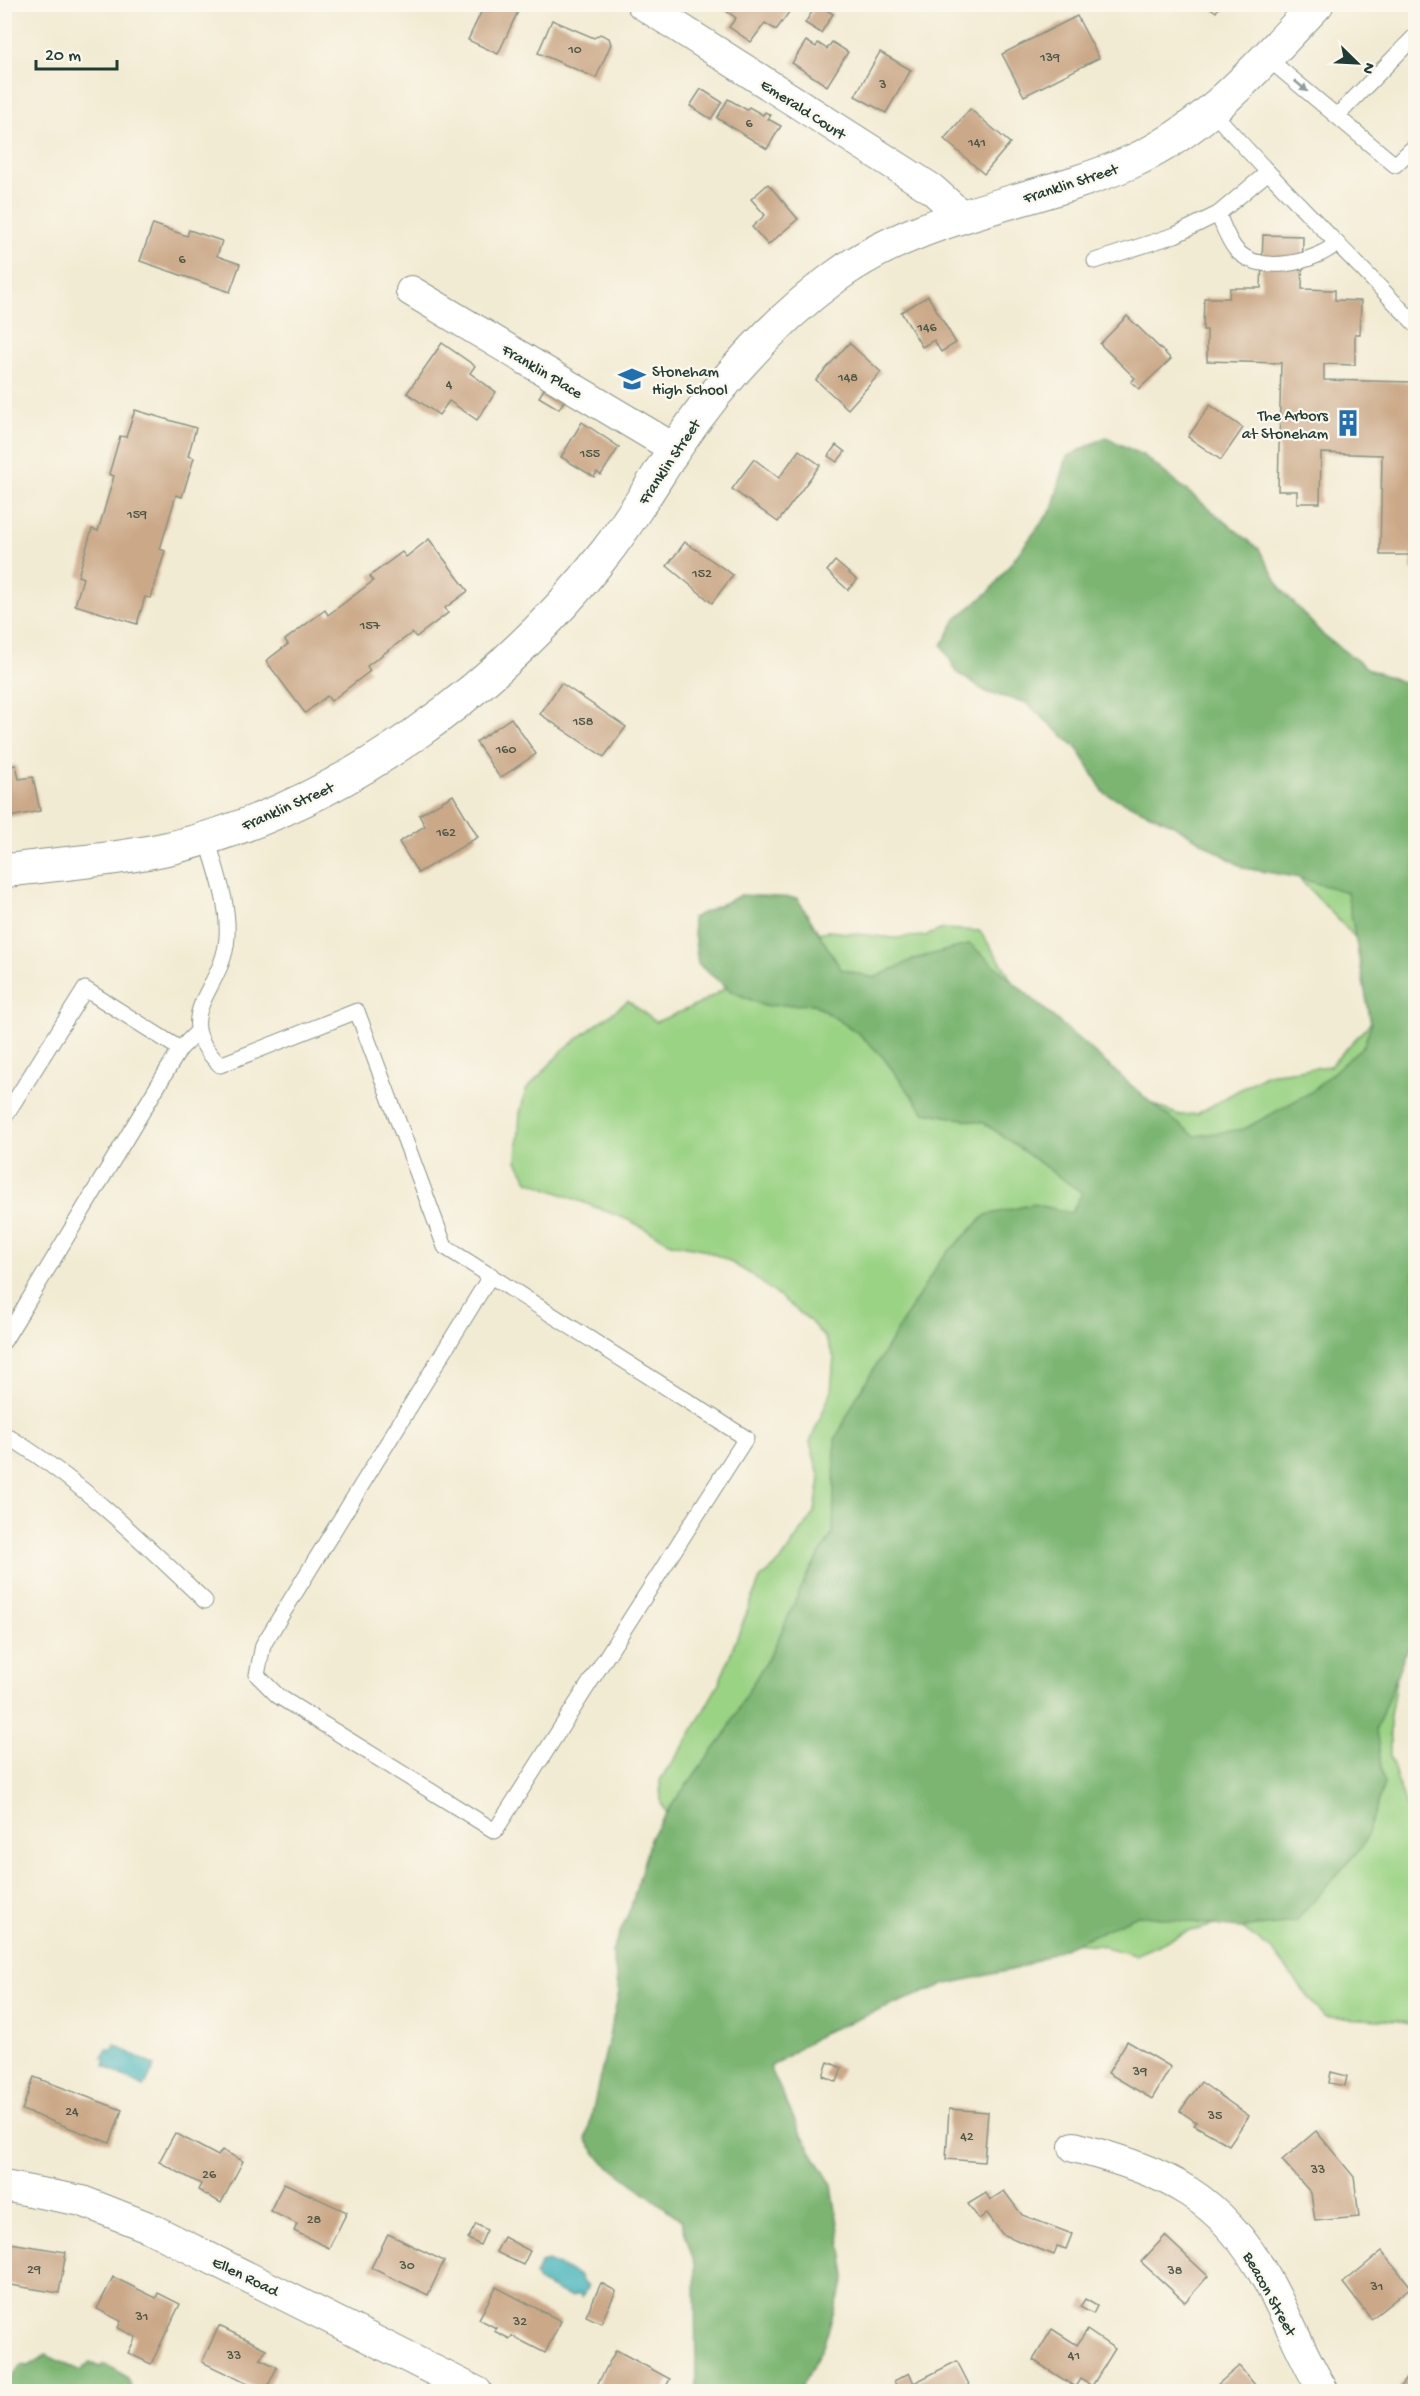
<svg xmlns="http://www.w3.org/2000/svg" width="1420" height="2396" viewBox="0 0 1420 2396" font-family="'Gochi Hand',sans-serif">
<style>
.green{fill:#9bd385;stroke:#5d885c;stroke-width:1.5}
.forest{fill:#7cb572;stroke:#4e7953;stroke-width:1.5}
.water{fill:#43b3ba;stroke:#317877;stroke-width:1.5}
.building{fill:#cba887}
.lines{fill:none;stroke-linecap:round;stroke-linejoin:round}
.service-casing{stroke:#889484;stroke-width:17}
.minor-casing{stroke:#889484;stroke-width:32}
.primary-casing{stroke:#889484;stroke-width:35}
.service{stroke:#fff;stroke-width:15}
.minor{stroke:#fff;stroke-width:30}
.primary{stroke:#fff;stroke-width:33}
.oneway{fill:#8f9e9a}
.labels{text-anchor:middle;stroke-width:4.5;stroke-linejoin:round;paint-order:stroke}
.number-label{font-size:14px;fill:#4a5849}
.street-label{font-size:16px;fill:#1f3d34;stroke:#fbf7ec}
.poi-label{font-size:16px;fill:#1f3d34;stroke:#fbf7ec;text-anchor:start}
</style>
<rect width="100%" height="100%" fill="#fbf7ec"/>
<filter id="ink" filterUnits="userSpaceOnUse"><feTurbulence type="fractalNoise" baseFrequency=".0167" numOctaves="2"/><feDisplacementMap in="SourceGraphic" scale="12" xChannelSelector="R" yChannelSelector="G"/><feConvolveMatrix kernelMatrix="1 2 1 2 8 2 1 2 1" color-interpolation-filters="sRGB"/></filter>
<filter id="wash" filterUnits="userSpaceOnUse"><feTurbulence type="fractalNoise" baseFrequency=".008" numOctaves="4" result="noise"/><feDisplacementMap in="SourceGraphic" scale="24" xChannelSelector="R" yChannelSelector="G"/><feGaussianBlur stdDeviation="1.35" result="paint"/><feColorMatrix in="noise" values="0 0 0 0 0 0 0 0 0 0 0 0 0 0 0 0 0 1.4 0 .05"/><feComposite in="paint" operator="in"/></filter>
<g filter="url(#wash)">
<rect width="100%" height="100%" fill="#f2ebd3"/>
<!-- green -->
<polygon class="green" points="1359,800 1416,1622 1400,1658 1390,1715 1390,1756 1415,1835 1415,2026 1399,2021 1324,2017 1273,1951 1237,1924 1219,1924 1187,1932 1135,1955 1098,1945 1071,1943 668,1815 661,1803 660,1780 685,1744 719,1683 760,1579 780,1562 815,1511 820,1479 810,1442 831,1392 834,1357 825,1338 809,1320 752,1275 725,1259 702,1249 671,1243 631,1221 528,1181 517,1161 520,1113 526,1090 564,1049 628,1001 656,1022 697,1005 818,933 828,931 894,938 925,936 943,929 980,931 1006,970 1025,1009 1143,1099 1163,1109 1180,1115 1197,1114 1267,1074 1330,1066 1372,1021 1366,949 1293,872"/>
<!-- forest -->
<g class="forest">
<polygon points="1105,437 1144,456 1259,549 1282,590 1324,636 1370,670 1408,684 1415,676 1415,1640 1404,1656 1376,1730 1384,1785 1364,1844 1295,1922 1238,1928 1138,1915 1019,1968 943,1985 822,2033 770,2067 801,2134 832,2185 846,2276 823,2346 800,2391 696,2391 695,2265 681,2220 602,2161 586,2140 619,1992 612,1951 631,1907 651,1836 676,1799 725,1735 745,1696 774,1648 807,1575 833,1533 835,1440 856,1398 941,1259 986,1215 1034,1204 1071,1213 1082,1193 984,1123 924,1112 882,1056 858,1033 814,1004 764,1006 731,991 698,964 692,918 741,895 797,898 841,969 874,978 914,959 970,944 1156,1107 1195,1136 1244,1129 1311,1092 1364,1045 1371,1024 1347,892 1295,877 1244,868 1172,824 1104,793 1078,749 1025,702 988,693 957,673 942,645 956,619 990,591 1052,509 1067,457"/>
<path d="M 46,2355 L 80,2371 L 90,2362 L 100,2367 L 104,2364 C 116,2370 132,2375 131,2391 L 5,2391 L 5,2377 L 11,2377 L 22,2365 L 28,2366 Z"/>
</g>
<!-- water -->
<g class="water">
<polygon points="115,2045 155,2066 144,2087 104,2066 106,2061 102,2058 107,2049 112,2051"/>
<polygon points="548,2261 580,2276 583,2283 588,2286 582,2297 578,2294 570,2297 538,2282 535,2275 541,2263"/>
</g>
<g id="blocks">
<!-- building -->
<g class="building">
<polygon points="485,4 515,4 520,7 498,54 468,40"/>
<polygon points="724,4 781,4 790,11 776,30 765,23 751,42 729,27 736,18 722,8"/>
<polygon points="817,4 833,14 821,33 805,23"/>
<polygon points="1205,4 1221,4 1216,12"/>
<polygon points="1077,16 1099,58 1024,96 1002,54"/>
<polygon points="552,20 594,38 600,34 609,38 611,44 596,78 538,53"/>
<polygon points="806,41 816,47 818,43 827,49 832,42 848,52 827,86 792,63"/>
<polygon points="880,52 911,70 886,113 855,96"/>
<polygon points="701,89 722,102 711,119 690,106"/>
<polygon points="728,99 747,110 749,107 763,115 765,112 771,115 768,119 781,126 767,149 717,118"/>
<polygon points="970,109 1010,143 984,174 944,139"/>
<polygon points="768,184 798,219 768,245 752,227 765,215 751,199"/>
<polygon points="153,224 187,236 189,230 222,241 217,256 240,264 230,292 140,261"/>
<polygon points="1263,235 1303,236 1302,289 1335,290 1335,300 1361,301 1360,334 1355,334 1355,365 1324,364 1324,380 1412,382 1411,392 1416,392 1416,570 1411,570 1412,555 1380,555 1382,455 1321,453 1320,503 1297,503 1297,491 1278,491 1281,363 1207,361 1207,330 1203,330 1204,298 1229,298 1230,288 1261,288"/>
<polygon points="928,296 956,343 941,352 934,340 922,347 901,312"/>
<polygon points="1127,316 1171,359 1139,389 1131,382 1135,378 1100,344"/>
<polygon points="442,343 475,366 470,373 496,392 477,420 449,401 439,415 407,393"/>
<polygon points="849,343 881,372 848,409 816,380"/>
<polygon points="548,383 568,395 559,409 539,397"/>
<polygon points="1210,405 1243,428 1221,460 1188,437"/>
<polygon points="135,410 196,428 188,456 194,458 182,497 176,495 160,549 165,551 151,598 145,597 137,624 75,605 83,578 78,576 92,529 98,531 114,476 109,474 120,436 126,437"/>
<polygon points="582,422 619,447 601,475 597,472 594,477 561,457"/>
<polygon points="836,445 845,452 837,462 828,456"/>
<polygon points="799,450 820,465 778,522 732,489 754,459 779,478"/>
<polygon points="429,539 468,591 445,608 448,613 416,637 412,633 367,666 370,671 331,701 327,696 305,713 266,661 288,644 285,640 325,610 328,615 373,581 370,576 402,552 406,557"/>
<polygon points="685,542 733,575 712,603 667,566"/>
<polygon points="835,561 857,580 848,590 827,571"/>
<polygon points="561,683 626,727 604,757 540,714"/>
<polygon points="511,718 536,754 500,778 476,742"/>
<polygon points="16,765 19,779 33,777 40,811 4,818 4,767"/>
<polygon points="453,795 478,837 418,873 399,842 425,826 419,815"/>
<polygon points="1127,2041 1171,2067 1152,2099 1108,2073"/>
<polygon points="828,2062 842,2068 837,2082 823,2076"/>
<polygon points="1331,2072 1347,2076 1345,2086 1329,2083"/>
<polygon points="34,2077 122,2110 110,2143 22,2110"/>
<polygon points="1201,2082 1249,2116 1229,2145 1194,2125 1196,2122 1180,2111"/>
<polygon points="949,2109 988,2112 984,2162 946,2159"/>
<polygon points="1316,2131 1354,2177 1359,2217 1315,2221 1311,2193 1282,2160"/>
<polygon points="175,2133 218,2156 222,2150 243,2161 221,2203 198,2190 201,2184 159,2162"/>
<polygon points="284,2183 347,2212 329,2248 294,2231 297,2224 270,2211"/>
<polygon points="1004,2191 1022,2215 1072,2234 1066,2249 1057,2246 1054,2255 1002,2234 987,2213 979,2219 968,2204 986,2193 990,2200"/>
<polygon points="476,2224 487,2230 480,2245 468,2239"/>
<polygon points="388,2234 444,2261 428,2295 371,2268"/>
<polygon points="1165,2236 1208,2276 1185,2302 1141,2262"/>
<polygon points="504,2237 530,2251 523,2265 496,2252"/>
<polygon points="4,2242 66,2252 59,2293 4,2284"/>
<polygon points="1382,2251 1411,2287 1371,2319 1343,2283"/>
<polygon points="113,2277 156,2298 158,2293 180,2304 151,2364 128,2353 136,2337 118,2328 121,2321 97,2309"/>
<polygon points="601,2283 616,2291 601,2323 586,2316"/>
<polygon points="496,2287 561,2321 545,2353 512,2336 510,2339 494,2331 496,2328 479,2319"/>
<polygon points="1085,2299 1097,2306 1093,2314 1080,2307"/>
<polygon points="219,2326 266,2349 260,2359 277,2367 265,2392 202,2362"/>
<polygon points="1052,2329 1077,2345 1087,2330 1115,2349 1092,2386 1080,2379 1075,2387 1033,2360"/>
<polygon points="616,2350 670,2379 663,2392 610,2392 597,2385"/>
<polygon points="957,2361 973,2392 899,2392 894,2381 909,2373 914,2383"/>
<polygon points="1416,2365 1416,2392 1405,2392 1399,2388"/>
<polygon points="1239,2366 1255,2385 1247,2392 1209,2392"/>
</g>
</g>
</g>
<g filter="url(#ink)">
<use href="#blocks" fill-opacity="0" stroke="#889484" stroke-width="1.5"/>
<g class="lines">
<defs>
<g id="service">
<polyline points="1266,57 1395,165 1416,145"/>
<path d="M 1212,111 C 1277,185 1348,253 1416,325"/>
<polyline points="1337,116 1416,35"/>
<path d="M 1267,173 L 1218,214 C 1223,226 1228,241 1237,251 C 1261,275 1314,263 1337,243"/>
<polyline points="1095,261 1175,235 1218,214"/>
<path d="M 207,838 C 216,871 229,902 227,937 C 224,991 167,1014 220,1065 L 357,1011 L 445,1247 L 746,1438 L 495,1831 L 278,1696 L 257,1675 L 263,1645 L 491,1275"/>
<polyline points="4,1118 85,989 180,1049"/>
<polyline points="4,1341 180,1049 197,1032"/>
<path d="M 4,1434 C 79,1479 142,1541 205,1601"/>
</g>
<g id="minor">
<polyline points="642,4 932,189 962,216"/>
<polyline points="411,291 675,449"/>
<path d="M 1074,2147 C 1166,2172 1222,2195 1270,2285 C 1289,2320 1303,2358 1324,2392"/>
<polyline points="4,2186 82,2201 148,2227 477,2392"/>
</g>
<path id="primary" d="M 4,871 C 61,863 119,860 174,847 C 342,806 502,687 606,552 C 631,520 652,484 674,450 C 718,385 771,324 835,277 C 922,213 1034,204 1131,162 C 1206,129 1261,63 1317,4"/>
</defs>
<!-- service casing -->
<use href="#service" class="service-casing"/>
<!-- minor casing -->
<use href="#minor" class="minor-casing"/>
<!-- primary casing -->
<use href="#primary" class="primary-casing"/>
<!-- service -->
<use href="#service" class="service"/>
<!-- minor -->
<use href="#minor" class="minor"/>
<!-- primary -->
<use href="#primary" class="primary"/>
</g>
<!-- one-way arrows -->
<defs><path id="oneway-solid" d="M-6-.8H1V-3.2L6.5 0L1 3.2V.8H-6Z" transform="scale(1.5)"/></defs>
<use class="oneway" href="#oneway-solid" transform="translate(1301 86) rotate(40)"/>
</g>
<!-- icons -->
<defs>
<symbol id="school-bare" viewBox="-9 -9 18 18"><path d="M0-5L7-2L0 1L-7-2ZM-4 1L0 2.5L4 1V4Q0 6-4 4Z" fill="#1f6fb2" stroke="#fbf7ec" stroke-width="2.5" paint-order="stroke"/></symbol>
<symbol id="building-bare" viewBox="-9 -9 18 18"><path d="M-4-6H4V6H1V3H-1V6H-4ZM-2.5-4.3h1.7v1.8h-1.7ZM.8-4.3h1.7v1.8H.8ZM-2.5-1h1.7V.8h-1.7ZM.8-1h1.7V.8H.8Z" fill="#1f6fb2" stroke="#fbf7ec" stroke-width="2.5" paint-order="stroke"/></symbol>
</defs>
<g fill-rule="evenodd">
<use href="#school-bare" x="613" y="360" width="38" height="38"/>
<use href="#building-bare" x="1329" y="404" width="38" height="38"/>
</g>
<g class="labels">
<!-- number labels -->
<g class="number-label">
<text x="575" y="53">10</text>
<text x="1050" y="61">139</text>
<text x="883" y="88">3</text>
<text x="749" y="127">6</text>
<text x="977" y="146">141</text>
<text x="182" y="263">6</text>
<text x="927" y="331">146</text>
<text x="848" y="381">148</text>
<text x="449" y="388">4</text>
<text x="590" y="457">155</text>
<text x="137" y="518">159</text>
<text x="702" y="577">152</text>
<text x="370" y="629">157</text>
<text x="583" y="725">158</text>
<text x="506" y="753">160</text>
<text x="446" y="836">162</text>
<text x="1140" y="2075">39</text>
<text x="72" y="2115">24</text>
<text x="1215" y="2119">35</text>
<text x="967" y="2140">42</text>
<text x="1318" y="2173">33</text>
<text x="209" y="2178">26</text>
<text x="314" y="2223">28</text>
<text x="407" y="2269">30</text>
<text x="34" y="2273">29</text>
<text x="1175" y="2274">38</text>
<text x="1377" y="2290">31</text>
<text x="142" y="2320">31</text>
<text x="520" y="2325">32</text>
<text x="234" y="2359">33</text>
<text x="1074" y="2359">41</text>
</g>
<!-- street labels -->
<g class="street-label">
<text transform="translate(804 108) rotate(33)" y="6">Emerald Court</text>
<text transform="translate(1070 182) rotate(-18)" y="6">Franklin Street</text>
<text transform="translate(543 370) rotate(31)" y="6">Franklin Place</text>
<text transform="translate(668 461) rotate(-56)" y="6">Franklin Street</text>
<text transform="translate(287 805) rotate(-24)" y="6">Franklin Street</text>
<text transform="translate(246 2275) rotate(26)" y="6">Ellen Road</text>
<text transform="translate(1271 2293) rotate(61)" y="6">Beacon Street</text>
</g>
<!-- poi labels -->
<g class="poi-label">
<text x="652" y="376">Stoneham<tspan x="652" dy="18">High School</tspan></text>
<text x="1328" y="420" text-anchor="end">The Arbors<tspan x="1328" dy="18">at Stoneham</tspan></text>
</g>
</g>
<!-- margin -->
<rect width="1420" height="2396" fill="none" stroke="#fbf7ec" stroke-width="24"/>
<!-- north arrow -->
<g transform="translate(1357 63) rotate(114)" stroke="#fbf7ec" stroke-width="4.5" paint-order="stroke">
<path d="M0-4.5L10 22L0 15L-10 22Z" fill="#1f3d34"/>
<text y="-9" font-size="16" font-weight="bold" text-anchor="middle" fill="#1f3d34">N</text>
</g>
<!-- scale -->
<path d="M36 60v9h81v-9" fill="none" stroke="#1f3d34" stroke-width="3"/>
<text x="45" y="60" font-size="18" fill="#1f3d34" stroke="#fbf7ec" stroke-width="4.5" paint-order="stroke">20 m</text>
</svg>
